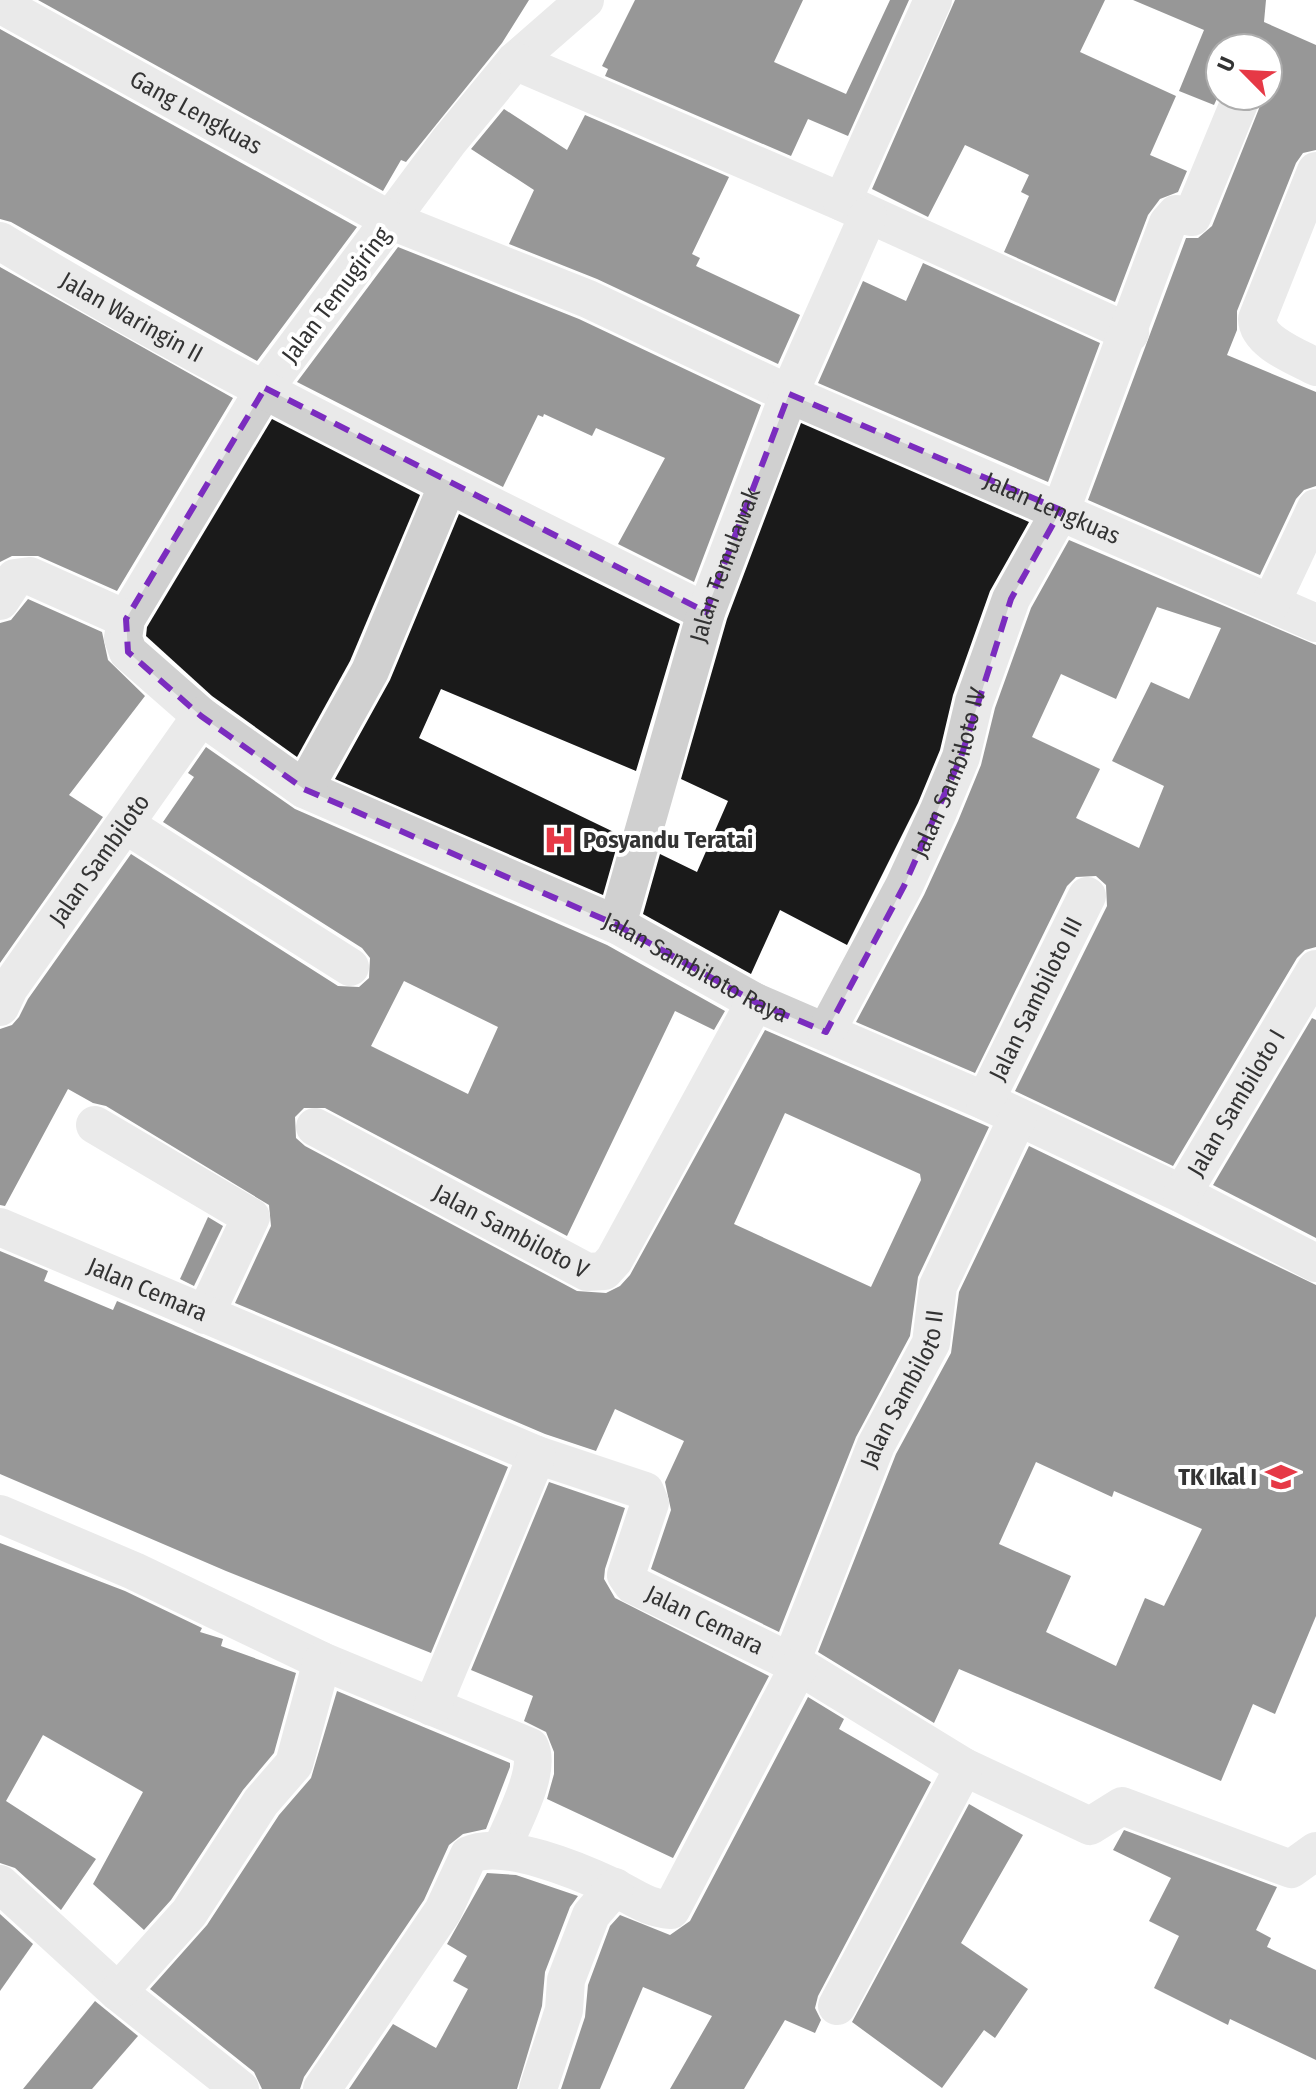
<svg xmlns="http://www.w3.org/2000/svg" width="1316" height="2089" viewBox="0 0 1316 2089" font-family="'Fira Sans Condensed',sans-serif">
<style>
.building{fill:#1a1a1a;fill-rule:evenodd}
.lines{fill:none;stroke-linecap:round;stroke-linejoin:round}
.street{stroke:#d0d0d0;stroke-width:38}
.marked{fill:none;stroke:#7b2cbf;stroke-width:6;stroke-dasharray:16 10;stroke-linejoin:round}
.labels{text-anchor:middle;stroke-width:8;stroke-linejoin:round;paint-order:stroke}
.street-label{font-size:24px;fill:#333;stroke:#fff}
.poi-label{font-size:24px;font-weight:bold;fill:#333;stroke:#fff;text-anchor:start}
</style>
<rect width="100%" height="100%" fill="#fff"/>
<!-- building -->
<g class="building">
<polygon points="38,0 529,0 502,43 406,162 401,160 383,191"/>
<polygon points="635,0 803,0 774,62 846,94 890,0 909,0 848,136 808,119 791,156 605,76 608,69 602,66"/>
<polygon points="955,0 1105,0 1080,52 1176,96 1150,155 1187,171 1178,192 1160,199 1148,215 1115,302 1004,252 1029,196 1021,192 1029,175 965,145 928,217 872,189"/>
<polygon points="1133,0 1266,0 1264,22 1316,45 1316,150 1303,153 1296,163 1237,311 1237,330 1227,355 1316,392 1316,486 1304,490 1296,499 1260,575 1088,500 1186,238 1198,238 1212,226 1264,96 1268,96 1268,48 1220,48 1220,92 1214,105 1179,91 1204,30"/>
<polygon points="0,29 357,227 257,361 11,222 0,219"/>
<polygon points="504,109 567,150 585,115 729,177 692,254 700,258 696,266 800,315 778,364 597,279 509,244 534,190 471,149"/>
<polygon points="398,247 579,319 761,405 694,582 618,544 665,458 596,428 592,436 544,414 543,417 538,415 503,487 297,382"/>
<polygon points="923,263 1100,343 1048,482 818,383 863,281 906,301"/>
<polygon points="0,267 233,398 117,591 38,556 12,556 0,562"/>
<polygon points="272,419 420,495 350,661 297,757 212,696 146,636 147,627"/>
<polygon points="801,423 1029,522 990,591 953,695 940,750 918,803 847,945 780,910 751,974 643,914 660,854 697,872 728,801 681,779 727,619"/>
<polygon points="459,514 680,624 636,771 441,689 419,738 620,835 603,895 335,779 390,680"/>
<path d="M 1069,540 L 1316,645 L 1316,947 L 1305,950 L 1297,958 L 1173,1166 L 1015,1091 L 1107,906 L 1106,885 L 1096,876 L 1076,877 L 1067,886 L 975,1073 L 856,1022 L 924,895 L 958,821 L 981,765 L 995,708 L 1031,608 ZM 1157,607 L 1221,628 L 1189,699 L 1151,682 L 1112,761 L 1164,786 L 1139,848 L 1076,818 L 1100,769 L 1032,737 L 1061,674 L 1116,699 Z"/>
<polygon points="28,599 102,632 108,660 145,696 69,795 103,817 0,963 0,623 11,620"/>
<path d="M 206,747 L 295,809 L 607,945 L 725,1011 L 714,1030 L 675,1011 L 567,1236 L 325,1108 L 304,1108 L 295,1117 L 296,1138 L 305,1146 L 577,1291 L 606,1293 L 620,1286 L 630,1275 L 765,1030 L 989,1127 L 918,1277 L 910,1336 L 856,1437 L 779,1632 L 651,1569 L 671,1510 L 665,1482 L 684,1441 L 615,1409 L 596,1451 L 545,1434 L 235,1303 L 271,1226 L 269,1205 L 106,1106 L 93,1103 L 68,1089 L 5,1206 L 0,1205 L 0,1029 L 12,1025 L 19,1017 L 28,999 L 131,854 L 338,986 L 359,987 L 369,978 L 370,958 L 362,948 L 163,822 L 194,777 L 188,773 ZM 404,981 L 498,1027 L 468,1094 L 371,1046 ZM 785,1113 L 920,1174 L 921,1180 L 871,1287 L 734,1224 Z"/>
<polygon points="1312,1018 1316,1020 1316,1238 1213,1185"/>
<path d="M 1029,1146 L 1316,1285 L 1316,1616 L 1275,1714 L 1253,1704 L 1221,1781 L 959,1669 L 934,1723 L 818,1652 L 896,1454 L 951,1353 L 959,1292 ZM 1036,1462 L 1112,1497 L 1114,1491 L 1202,1529 L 1164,1606 L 1145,1598 L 1116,1666 L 1046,1632 L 1071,1576 L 999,1544 Z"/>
<polygon points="208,1217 223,1226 194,1286 180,1279"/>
<polygon points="0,1251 48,1271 44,1281 113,1310 117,1301 508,1467 431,1653 226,1571 0,1474"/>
<polygon points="549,1482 625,1508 605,1569 604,1579 615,1598 769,1676 673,1858 547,1799 554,1774 554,1752 546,1732 524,1721 533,1696 471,1670"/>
<polygon points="0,1543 125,1591 202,1628 200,1632 223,1639 221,1646 296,1673 274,1753 243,1790 171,1900 144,1930 93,1884 143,1792 43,1735 6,1801 96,1859 61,1910 15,1868 0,1863"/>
<polygon points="337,1691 510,1763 510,1767 486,1829 463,1834 449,1845 424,1900 304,2077 300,2089 262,2089 254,2072 150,1989 207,1925 279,1815 311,1778"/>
<polygon points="808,1697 844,1719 839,1729 931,1782 818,1996 815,2008 821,2020 815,2033 785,2020 744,2089 670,2089 712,2016 643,1987 600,2089 561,2089 585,2017 588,1985 610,1926 620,1915 670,1935 690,1921"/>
<polygon points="969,1804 1023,1835 961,1943 1028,1989 995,2038 984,2030 942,2088 852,2022"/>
<polygon points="1124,1830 1277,1887 1256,1930 1271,1938 1267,1947 1316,1970 1316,2060 1230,2019 1228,2025 1154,1988 1179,1936 1149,1921 1171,1878 1113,1850"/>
<polygon points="487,1873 516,1875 578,1896 570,1907 545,1972 542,2006 517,2089 349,2089 393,2024 436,2048 468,1989 453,1981 467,1956 447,1944"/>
<polygon points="0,1914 33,1944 0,1991"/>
<polygon points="95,2001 138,2036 92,2089 23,2089"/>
</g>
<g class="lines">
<!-- street -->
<g class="street">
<path id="s1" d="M 585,0 L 515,61 L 449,141 L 265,388 L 126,619 L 123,638 L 128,652 L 201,716 L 304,789 L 617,925 L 755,1002 L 985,1101 L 1182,1194 L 1316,1263"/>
<path id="s2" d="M 0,4 L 392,221 L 588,299 L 789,394 L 1316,623"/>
<polyline points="515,61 842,202 1130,333"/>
<path d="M 1316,171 L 1257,319 C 1258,343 1298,357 1316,367"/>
<polyline points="842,202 933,0"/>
<path id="s3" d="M 0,241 C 227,379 468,494 706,612"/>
<polyline points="0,601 15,578 30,576 126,619"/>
<polyline points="1271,603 1316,508"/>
<polyline points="304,789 370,671 448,484"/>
<polyline points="126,825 350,967"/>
<path id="s4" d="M 617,925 L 706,612 L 789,394 L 868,216"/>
<path id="s5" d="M 0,1007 L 9,988 L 201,716"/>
<path id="s6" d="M 826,1032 L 904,886 L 938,812 L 961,757 L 974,702 L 1011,599 L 1061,510 L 1168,223 L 1176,214 L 1192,217 L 1242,96"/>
<path id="s7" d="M 985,1101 L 1087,896"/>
<polyline points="95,1125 251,1217 205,1315"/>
<path id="s8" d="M 315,1127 L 587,1272 L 604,1271 L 614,1260 L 755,1002"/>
<path id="s9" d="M 1182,1194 L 1316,969"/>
<path id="s10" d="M 0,1227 L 537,1455 L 645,1491 L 650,1503 L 626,1575 L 633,1585 L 799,1666 L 964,1767 L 1090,1826 L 1122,1806 L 1291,1869 L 1316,1851"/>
<path d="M 0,1514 L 134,1571 L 322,1661 L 530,1747 C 542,1771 512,1824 501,1850"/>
<path id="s11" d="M 791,1662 L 876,1445 L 931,1343 L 938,1286 L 1018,1117"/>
<polyline points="432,1707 537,1455"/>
<polyline points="0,1884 118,1992 240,2089"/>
<polyline points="118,1992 189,1913 261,1802 294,1764 322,1661"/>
<polyline points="837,2006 964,1767"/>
<path d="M 322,2089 L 443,1911 L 469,1855 C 503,1839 579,1871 613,1887 C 635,1897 646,1908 671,1910 L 799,1666"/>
<polyline points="538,2089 564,2010 566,1980 591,1915 615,1887"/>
</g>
</g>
<!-- marked area -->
<path d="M0 0H1316V2089H0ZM 265,388 L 706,612 L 789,394 L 1061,510 L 1011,599 L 961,757 L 904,886 L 826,1032 L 755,1002 L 617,925 L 304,789 L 201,716 L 128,652 L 126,619 Z" fill="#fff" fill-opacity=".55" fill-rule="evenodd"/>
<path class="marked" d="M 265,388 L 706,612 L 789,394 L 1061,510 L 1011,599 L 961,757 L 904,886 L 826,1032 L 755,1002 L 617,925 L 304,789 L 201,716 L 128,652 L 126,619 Z"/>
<!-- icons -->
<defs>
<symbol id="hospital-bare" viewBox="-9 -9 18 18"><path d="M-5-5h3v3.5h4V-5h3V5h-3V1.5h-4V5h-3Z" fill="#e63946" stroke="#fff" stroke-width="2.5" paint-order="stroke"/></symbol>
<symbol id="school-bare" viewBox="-9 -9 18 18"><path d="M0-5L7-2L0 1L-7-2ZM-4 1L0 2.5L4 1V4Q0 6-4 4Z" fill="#e63946" stroke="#fff" stroke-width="2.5" paint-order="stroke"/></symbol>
</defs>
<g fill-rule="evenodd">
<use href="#hospital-bare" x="537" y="818" width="44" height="44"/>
<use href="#school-bare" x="1259" y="1455" width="44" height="44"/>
</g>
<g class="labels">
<!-- street labels -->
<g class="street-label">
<text dy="8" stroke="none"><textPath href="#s2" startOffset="224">Gang Lengkuas</textPath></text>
<text transform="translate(336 295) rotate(-53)" y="8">Jalan Temugiring</text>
<text dy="8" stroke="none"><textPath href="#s3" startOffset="152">Jalan Waringin II</textPath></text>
<text dy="8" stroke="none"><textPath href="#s2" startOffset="1168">Jalan Lengkuas</textPath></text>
<text dy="8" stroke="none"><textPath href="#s4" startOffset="376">Jalan Temulawak</textPath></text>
<text dy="8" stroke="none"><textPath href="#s6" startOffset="288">Jalan Sambiloto IV</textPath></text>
<text dy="8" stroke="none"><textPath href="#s5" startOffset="178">Jalan Sambiloto</textPath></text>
<text dy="8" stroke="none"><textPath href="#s1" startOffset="1462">Jalan Sambiloto Raya</textPath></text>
<text dy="8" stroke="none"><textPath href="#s7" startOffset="114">Jalan Sambiloto III</textPath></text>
<text dy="8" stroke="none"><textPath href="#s9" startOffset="106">Jalan Sambiloto I</textPath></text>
<text dy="8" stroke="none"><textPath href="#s8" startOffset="222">Jalan Sambiloto V</textPath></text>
<text dy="8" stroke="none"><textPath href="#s10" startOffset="160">Jalan Cemara</textPath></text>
<text dy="8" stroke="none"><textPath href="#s11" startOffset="296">Jalan Sambiloto II</textPath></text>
<text dy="8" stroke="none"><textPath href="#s10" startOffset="878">Jalan Cemara</textPath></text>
</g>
<!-- poi labels -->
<g class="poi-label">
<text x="583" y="848">Posyandu Teratai</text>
<text x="1257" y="1485" text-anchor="end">TK Ikal I</text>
</g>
</g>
<!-- north arrow -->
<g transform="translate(1244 72) rotate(294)"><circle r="38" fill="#ffffff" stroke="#adadad" stroke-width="2"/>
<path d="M0-6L14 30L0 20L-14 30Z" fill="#e63946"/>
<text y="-12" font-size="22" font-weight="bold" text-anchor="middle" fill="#333333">U</text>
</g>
</svg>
